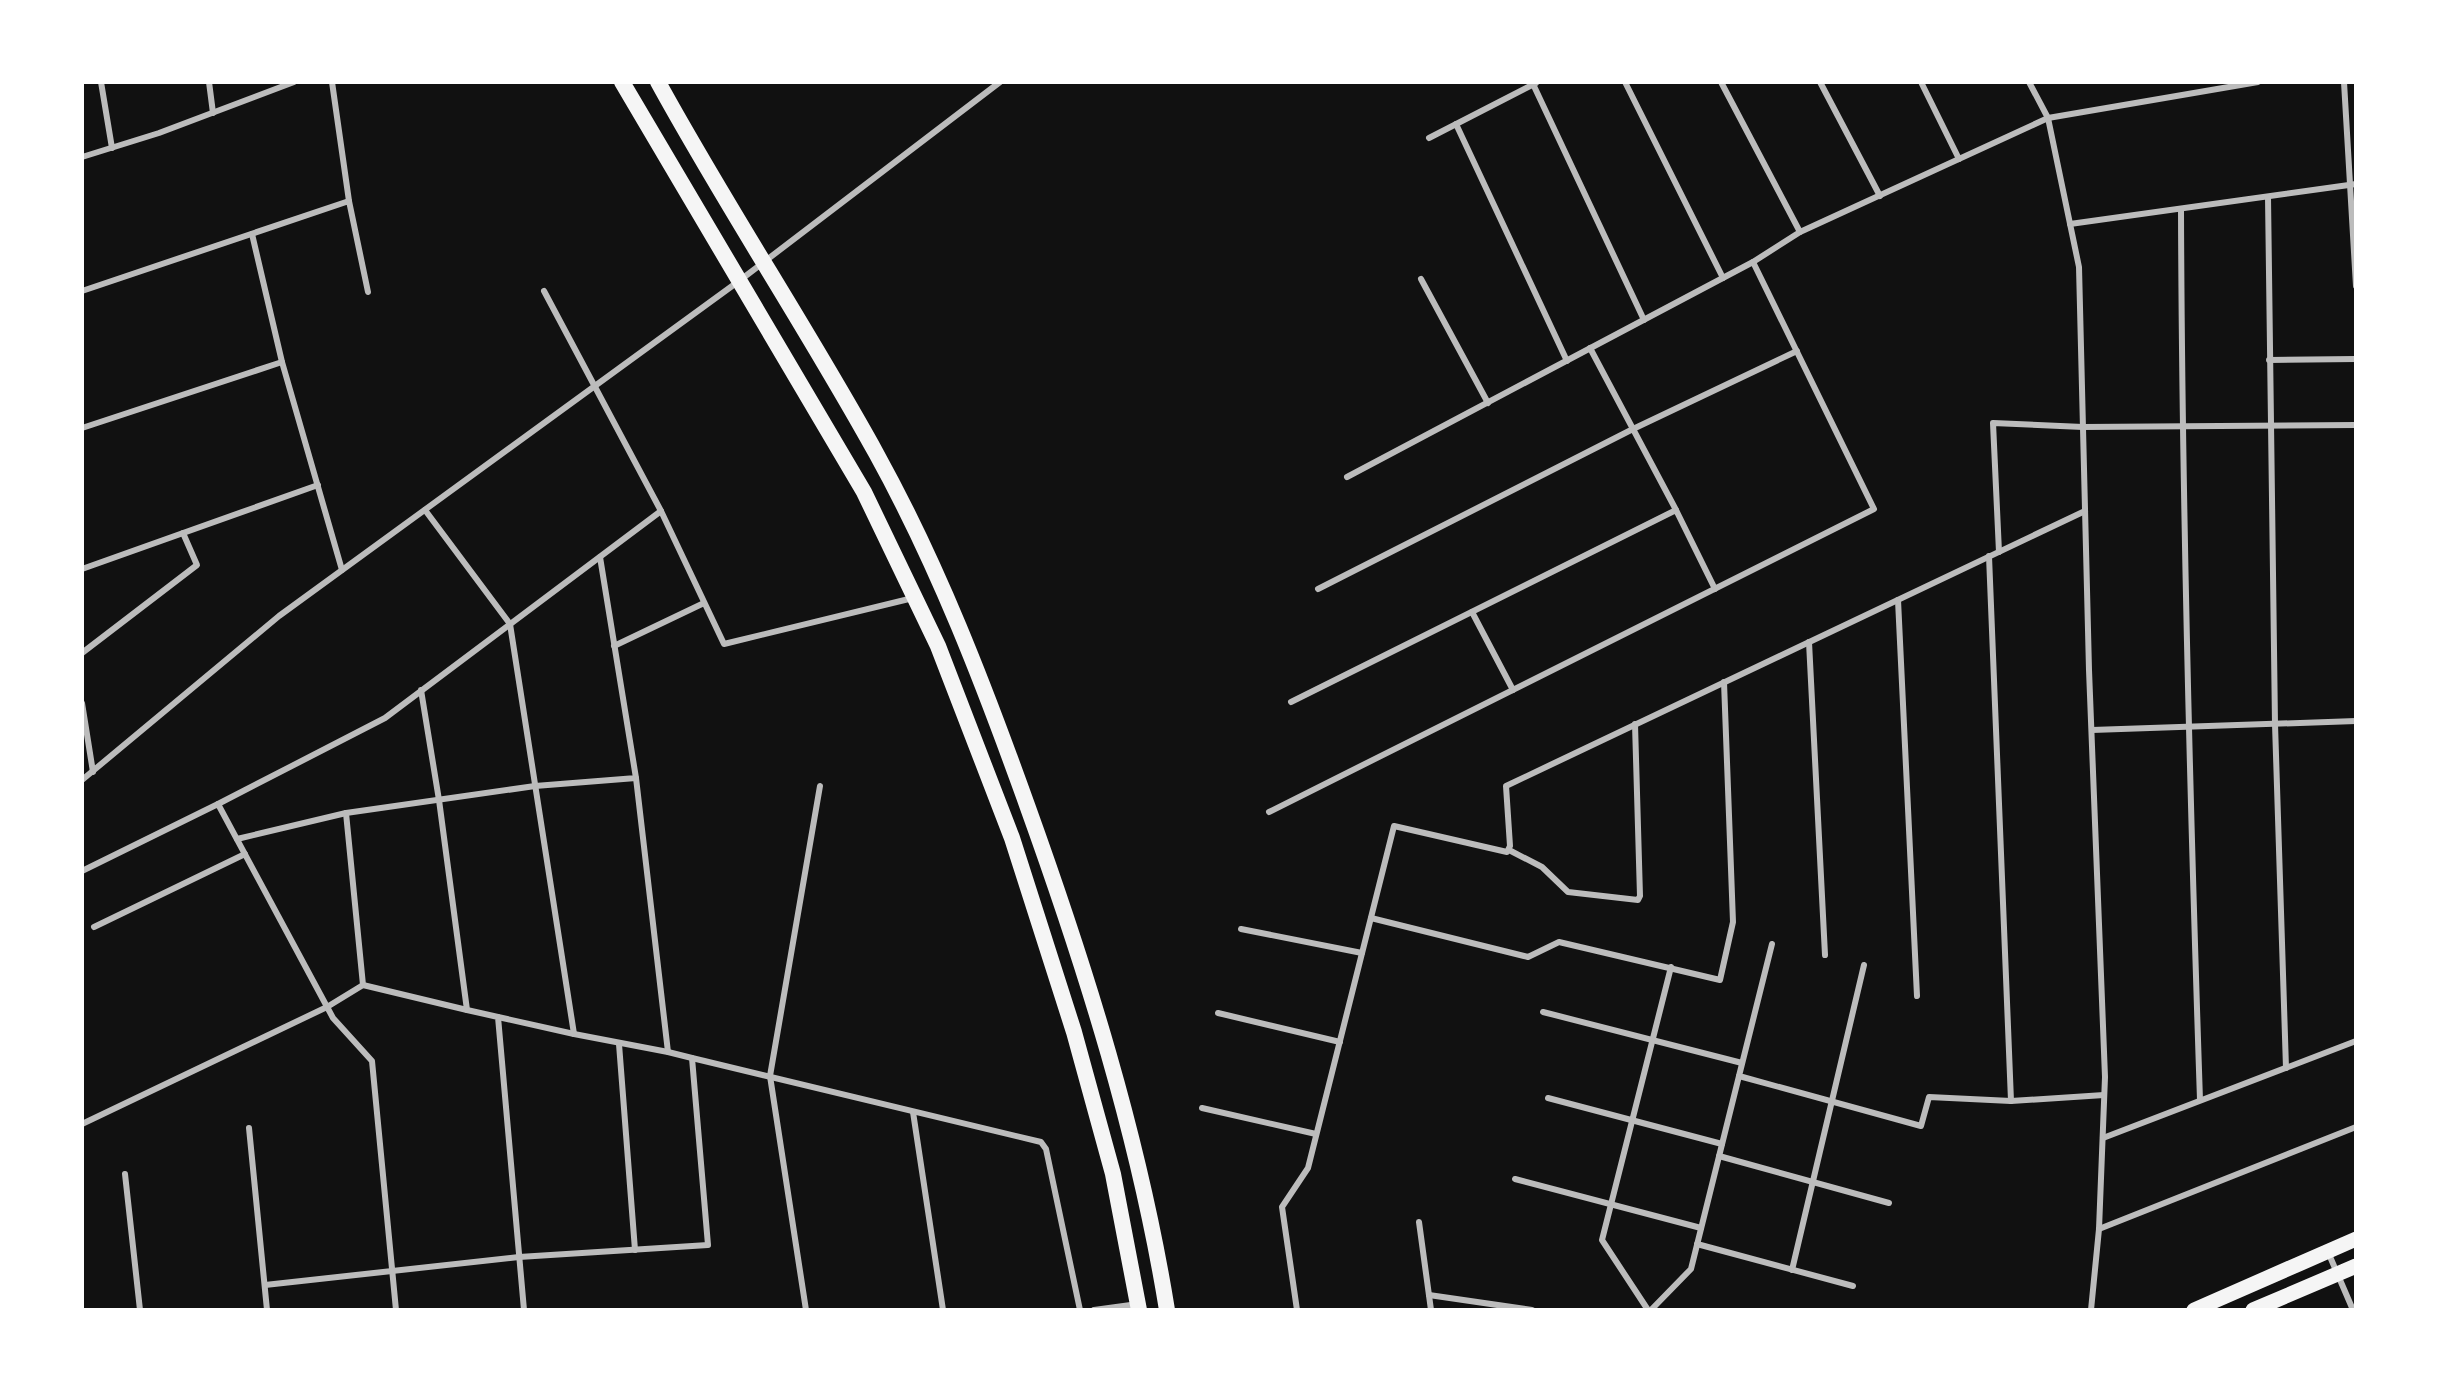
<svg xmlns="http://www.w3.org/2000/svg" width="2438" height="1392" viewBox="0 0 2438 1392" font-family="Roboto,sans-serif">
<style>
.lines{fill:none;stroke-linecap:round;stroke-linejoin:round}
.minor{stroke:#bcbcbc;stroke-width:6}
.primary{stroke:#f5f5f5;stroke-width:15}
.trunk{stroke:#f5f5f5;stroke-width:16}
</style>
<rect width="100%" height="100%" fill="#111"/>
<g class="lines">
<!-- minor -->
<g class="minor">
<polyline points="101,82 112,148"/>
<polyline points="209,82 213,113"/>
<polyline points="332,82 349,201"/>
<polyline points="1625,82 1723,278"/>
<polyline points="1820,82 1880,196"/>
<polyline points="1921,82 1959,159"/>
<polyline points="2029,82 2048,118 2079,267 2089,670 2105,1077 2099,1229 2091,1310"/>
<polyline points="2344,82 2356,286"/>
<polyline points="1533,84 1644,320"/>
<polyline points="1456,124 1567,361"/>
<polyline points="1429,138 1536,83"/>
<polyline points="82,157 159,133 294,82"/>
<polyline points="2268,197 2275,724 2286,1068"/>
<path d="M 2181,209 C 2182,506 2190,803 2200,1100"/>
<polyline points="2070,224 2356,184"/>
<polyline points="1800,232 2048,118 2258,82"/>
<polyline points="252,234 282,362"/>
<polyline points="1421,279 1488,403"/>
<polyline points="82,291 349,201 368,292"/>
<polyline points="1590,348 1676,510"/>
<polyline points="2269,360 2356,359"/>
<polyline points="82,428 282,362 342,570"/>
<polyline points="1347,477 1753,262 1800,232 1721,82"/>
<polyline points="425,510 510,624 574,1034"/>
<polyline points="661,511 724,644 913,598"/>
<polyline points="1999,552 1993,423 2083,427 2356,425"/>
<polyline points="1989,556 2011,1101"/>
<polyline points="82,569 318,485"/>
<polyline points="1318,589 1633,429 1797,351"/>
<polyline points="1898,600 1917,996"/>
<polyline points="1472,612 1513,690"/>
<polyline points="1809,642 1825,955"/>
<polyline points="614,646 704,603"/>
<polyline points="82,653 197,565 183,533"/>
<polyline points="421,690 439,800 467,1010 498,1017 524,1310"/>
<polyline points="1291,702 1676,510 1715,589"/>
<polyline points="82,703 93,772"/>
<polyline points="2092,730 2356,721"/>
<polyline points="636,778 668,1052"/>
<polyline points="82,780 279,616 739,281 1000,82"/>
<polyline points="218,804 385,718 661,511 544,291"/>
<polyline points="1269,812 1874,509 1753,262"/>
<polyline points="346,813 363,985 467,1010"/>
<polyline points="237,839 346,813 535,786 636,778 600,557"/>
<polyline points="1509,850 1542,867 1568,892 1638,900 1640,896 1635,724"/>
<polyline points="82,871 218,804 333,1018 372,1061 396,1310"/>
<polyline points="1371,918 1524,956 1528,957 1559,942 1720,980 1733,922 1724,682"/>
<polyline points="94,927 245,854"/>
<polyline points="1241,929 1362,953"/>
<polyline points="1772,944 1739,1076 1921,1126 1929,1097 2011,1101 2104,1095"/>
<polyline points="1543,1012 1742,1063"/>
<polyline points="1218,1013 1340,1042"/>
<polyline points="619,1044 635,1250"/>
<polyline points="692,1058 1041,1142 1046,1149 1080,1310"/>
<polyline points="1548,1098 1722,1144"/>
<polyline points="1202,1108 1316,1134"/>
<polyline points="913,1112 943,1310"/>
<polyline points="82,1124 327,1007 363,985"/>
<polyline points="249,1128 267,1310"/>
<polyline points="2103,1138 2356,1041"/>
<polyline points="1719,1156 1889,1203"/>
<polyline points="125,1174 140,1310"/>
<polyline points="1515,1179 1701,1228"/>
<polyline points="1419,1222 1431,1310"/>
<polyline points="2099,1229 2356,1127"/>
<polyline points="1697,1244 1853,1286"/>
<polyline points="2328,1252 2353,1310"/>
<polyline points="1792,1270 1864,965"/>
<polyline points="265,1285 519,1257 708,1245 692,1058 668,1052 574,1034 498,1017"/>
<polyline points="1429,1295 1532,1310"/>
<polyline points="806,1310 770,1076 820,786"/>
<polyline points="1094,1310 1138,1304"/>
<polyline points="1297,1310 1282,1207 1308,1168 1394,826 1507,852 1510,846 1506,786 2085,511"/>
<polyline points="1648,1310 1602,1240 1671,967"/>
<polyline points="1651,1310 1691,1269 1739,1076"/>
</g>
<!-- primary -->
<g class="primary">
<polyline points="2194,1310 2356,1239"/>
<polyline points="2253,1310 2356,1266"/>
</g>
<!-- trunk -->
<g class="trunk">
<polyline points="622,82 864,492 938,646 1012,838 1074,1032 1113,1174 1139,1310"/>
<path d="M 658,82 C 727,208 807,328 876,453 C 938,565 984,685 1027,805 C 1086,969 1139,1137 1167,1310"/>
</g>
</g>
<!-- border -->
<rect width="2438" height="1392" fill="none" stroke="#ffffff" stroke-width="168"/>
</svg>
